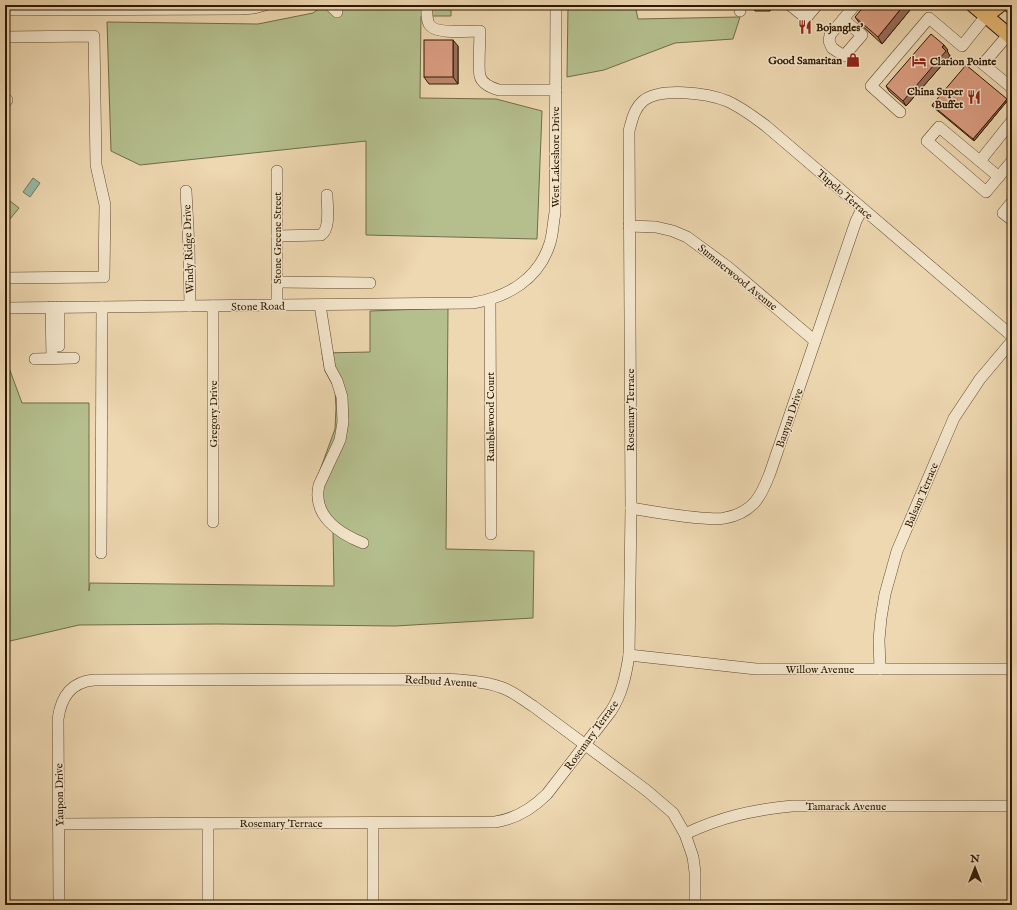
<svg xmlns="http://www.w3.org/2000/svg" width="1017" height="910" viewBox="0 0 1017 910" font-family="'IM FELL English',serif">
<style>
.green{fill:#b5bf8e;stroke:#726c47}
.water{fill:#9abba7;stroke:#6f7a64}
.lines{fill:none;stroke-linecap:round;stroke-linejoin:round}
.minor-casing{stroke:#5e482c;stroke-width:12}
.major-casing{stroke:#2e1800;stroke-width:16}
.minor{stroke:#f4e6cc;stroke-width:11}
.major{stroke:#e7bc78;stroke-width:14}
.wall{fill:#bc8770;stroke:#2e1800}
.shaded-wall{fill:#996e5b;stroke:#2e1800}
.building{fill:#db9d82;stroke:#2e1800}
.labels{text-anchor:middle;stroke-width:3;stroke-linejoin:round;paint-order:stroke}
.poi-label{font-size:11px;font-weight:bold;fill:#2e1800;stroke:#f4e6cc;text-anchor:start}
.street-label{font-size:11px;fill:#2e1800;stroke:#f4e6cc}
</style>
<rect width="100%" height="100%" fill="#eed8b1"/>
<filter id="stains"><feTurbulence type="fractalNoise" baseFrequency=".005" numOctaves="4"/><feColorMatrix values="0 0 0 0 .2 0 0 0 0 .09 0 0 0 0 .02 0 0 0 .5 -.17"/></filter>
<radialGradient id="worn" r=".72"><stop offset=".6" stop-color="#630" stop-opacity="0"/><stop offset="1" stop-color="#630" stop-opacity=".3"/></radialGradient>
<!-- green -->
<g class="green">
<polygon points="324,5 451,5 451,16 421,16 420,98 496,99 542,111 537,239 366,235 366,141 140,165 111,151 107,22 258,24 313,13"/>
<polygon points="568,5 635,5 638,19 740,17 733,39 675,43 604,70 567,77"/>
<polygon points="5,197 19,208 5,225"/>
<polygon points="448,308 446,549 534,551 533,618 395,626 217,624 79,625 10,641 5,650 5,357 22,403 89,403 89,591 90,583 334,586 333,531 316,481 335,429 336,408 335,389 325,371 322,353 370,352 370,311"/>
</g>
<!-- water -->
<polygon class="water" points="33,178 40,183 30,197 23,192"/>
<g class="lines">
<defs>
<g id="minor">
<polyline points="330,5 337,12"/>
<path d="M 427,5 C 427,11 426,18 429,24 C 435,35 468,31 480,31 C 480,40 478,70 480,76 C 482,84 492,88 499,90 L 556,90"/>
<polyline points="790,5 806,18 817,5"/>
<polyline points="5,10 241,9 254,8 265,5"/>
<polyline points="740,11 740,5"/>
<polyline points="843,19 862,35 844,56 832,48 829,41 830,35 855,5"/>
<polyline points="1008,35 983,64 1012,88"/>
<polyline points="5,37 94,36 96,165 105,205 104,277 5,278"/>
<polyline points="5,99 7,100 5,103"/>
<polyline points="900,112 871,86 929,18 962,46 986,16"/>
<polyline points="980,161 1012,121"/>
<polyline points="277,171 277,305"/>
<polyline points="999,177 939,127 927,141 986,192 1012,161"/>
<polyline points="186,191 189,248 190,306"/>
<polyline points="1012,202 1003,213 1012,220"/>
<polyline points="629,226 656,227 673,231 687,237 728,267 815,341"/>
<path d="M 277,236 L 321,235 C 331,229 327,205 327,195"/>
<polyline points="277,282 370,283"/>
<polyline points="490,300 491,534"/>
<path d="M 320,305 L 330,368 L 337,381 L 342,397 L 343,422 L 340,440 L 319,485 C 312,515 338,533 363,543"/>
<polyline points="51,307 52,358"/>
<path d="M 5,308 L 473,303 C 508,297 539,279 550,243 C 553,233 553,223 555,213 L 556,5"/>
<polyline points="59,346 59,307"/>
<polyline points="35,359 74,358"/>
<path d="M 631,508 C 654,512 677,516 701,518 C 709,518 717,520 725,518 C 736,516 747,511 755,502 C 762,494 766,483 770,473 L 856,221 L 862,209"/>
<polyline points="213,522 213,306"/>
<polyline points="101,553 102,307"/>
<polyline points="629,655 756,669 1012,669"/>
<polyline points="880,669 879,640 881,618 885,594 897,551 954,418 980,379 1012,341"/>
<polyline points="373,823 373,905"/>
<path d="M 59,824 L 495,822 C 515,819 532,809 547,794 L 611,711 C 622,694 626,675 629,655 L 631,508 L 629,131 C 632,120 634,109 643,101 C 661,87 707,93 727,101 C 741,107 754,117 766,126 L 1012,336"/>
<path d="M 685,834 C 721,817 752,810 792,806 L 1012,806"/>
<path d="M 59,905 L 58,719 C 61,697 71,682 94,680 L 442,679 C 463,680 484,681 503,688 C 514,692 523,700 533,706 L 646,790 L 673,813 L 685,834 L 693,857 L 695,872 L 695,905"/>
<polyline points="208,905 208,824"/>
</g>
<g id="major">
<polyline points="973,5 1012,38"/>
<polyline points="1010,5 1012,6"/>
<polyline points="986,16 1000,5"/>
</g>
</defs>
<!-- minor casing -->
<use href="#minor" class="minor-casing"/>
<!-- major casing -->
<use href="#major" class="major-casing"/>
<!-- minor -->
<use href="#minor" class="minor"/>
<!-- major -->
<use href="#major" class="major"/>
</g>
<!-- wall -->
<g class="wall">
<polygon points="752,5 770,5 770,11 755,11 752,7"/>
<polygon points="910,10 882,44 860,24 855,17"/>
<polygon points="458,46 458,84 429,84 424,77"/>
<polygon points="948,50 947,51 950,56 906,106 889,91 886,86"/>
<polygon points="1008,100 974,141 933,107 932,105"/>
</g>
<!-- shaded-wall -->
<g class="shaded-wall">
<polygon points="767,5 770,5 770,11 767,7"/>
<polygon points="904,5 907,5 910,10 882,44 878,37"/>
<polygon points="453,40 458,46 458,84 453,77"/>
<polygon points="944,45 948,50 947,51 950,56 906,106 903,101"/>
<polygon points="1007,99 1008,100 974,141 973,139"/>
</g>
<!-- building -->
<g class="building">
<rect x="752" y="5" width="15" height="2"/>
<polygon points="865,5 904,5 878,37 855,17"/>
<polygon points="931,34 944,45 942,47 946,51 903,101 886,86"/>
<rect x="424" y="40" width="29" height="37"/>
<polygon points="966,65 1007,99 973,139 932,105"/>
</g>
<!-- icons -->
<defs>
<symbol id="restaurant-bare" viewBox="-9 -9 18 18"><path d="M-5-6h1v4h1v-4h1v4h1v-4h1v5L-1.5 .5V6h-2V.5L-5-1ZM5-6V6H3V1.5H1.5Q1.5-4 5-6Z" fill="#8f2418" stroke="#f4e6cc" stroke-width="2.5" paint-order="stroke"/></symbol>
<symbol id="shop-bare" viewBox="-9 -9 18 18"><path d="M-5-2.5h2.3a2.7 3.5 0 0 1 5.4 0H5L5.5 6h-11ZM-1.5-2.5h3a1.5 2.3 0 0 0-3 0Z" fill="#8f2418" stroke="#f4e6cc" stroke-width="2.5" paint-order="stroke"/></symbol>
<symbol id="hotel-bare" viewBox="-9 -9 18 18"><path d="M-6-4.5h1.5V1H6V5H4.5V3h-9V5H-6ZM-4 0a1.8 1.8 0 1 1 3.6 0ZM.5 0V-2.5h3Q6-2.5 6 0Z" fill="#8f2418" stroke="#f4e6cc" stroke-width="2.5" paint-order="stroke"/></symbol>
</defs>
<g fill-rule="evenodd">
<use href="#restaurant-bare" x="795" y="17" width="20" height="20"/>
<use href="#shop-bare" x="843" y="50" width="20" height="20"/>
<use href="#hotel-bare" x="909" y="51" width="20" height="20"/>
<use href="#restaurant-bare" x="964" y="87" width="20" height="20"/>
</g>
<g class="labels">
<!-- poi labels -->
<g class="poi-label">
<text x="816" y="31">Bojangles'</text>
<text x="842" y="64" text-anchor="end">Good Samaritan</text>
<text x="930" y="65">Clarion Pointe</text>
<text x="963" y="95" text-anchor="end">China Super<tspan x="963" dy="13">Buffet</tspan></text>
</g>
<!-- street labels -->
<g class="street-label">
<text transform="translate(555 157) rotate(-90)" y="4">West Lakeshore Drive</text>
<text transform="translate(845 194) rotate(41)" y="4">Tupelo Terrace</text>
<text transform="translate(277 238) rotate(-90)" y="4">Stone Greene Street</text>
<text transform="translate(188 249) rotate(-92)" y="4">Windy Ridge Drive</text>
<text transform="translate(738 277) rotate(39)" y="4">Summerwood Avenue</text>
<text transform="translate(258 306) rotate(-1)" y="4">Stone Road</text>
<text transform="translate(630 410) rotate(-90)" y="4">Rosemary Terrace</text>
<text transform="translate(213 414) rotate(-90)" y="4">Gregory Drive</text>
<text transform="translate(490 417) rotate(-90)" y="4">Ramblewood Court</text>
<text transform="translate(789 418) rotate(-71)" y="4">Banyan Drive</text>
<text transform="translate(921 495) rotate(-67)" y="4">Balsam Terrace</text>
<text x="820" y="673">Willow Avenue</text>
<text transform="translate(441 681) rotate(3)" y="4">Redbud Avenue</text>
<text transform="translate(591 735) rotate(-54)" y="4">Rosemary Terrace</text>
<text transform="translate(59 795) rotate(-91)" y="4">Yaupon Drive</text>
<text x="846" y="810">Tamarack Avenue</text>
<text x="281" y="827">Rosemary Terrace</text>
</g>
</g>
<!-- margin -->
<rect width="1017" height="910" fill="none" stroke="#eed8b1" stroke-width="20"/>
<rect x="6" y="6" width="1005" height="898" fill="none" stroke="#2e1800" stroke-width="2"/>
<rect x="10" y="10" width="997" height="890" fill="none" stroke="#2e1800"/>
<!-- north arrow -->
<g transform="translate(975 868)" stroke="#f4e6cc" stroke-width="3" paint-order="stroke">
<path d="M0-3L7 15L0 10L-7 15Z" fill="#2e1800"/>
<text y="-6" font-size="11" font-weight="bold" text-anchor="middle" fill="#2e1800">N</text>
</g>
<rect width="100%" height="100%" filter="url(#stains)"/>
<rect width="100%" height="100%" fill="url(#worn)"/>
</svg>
